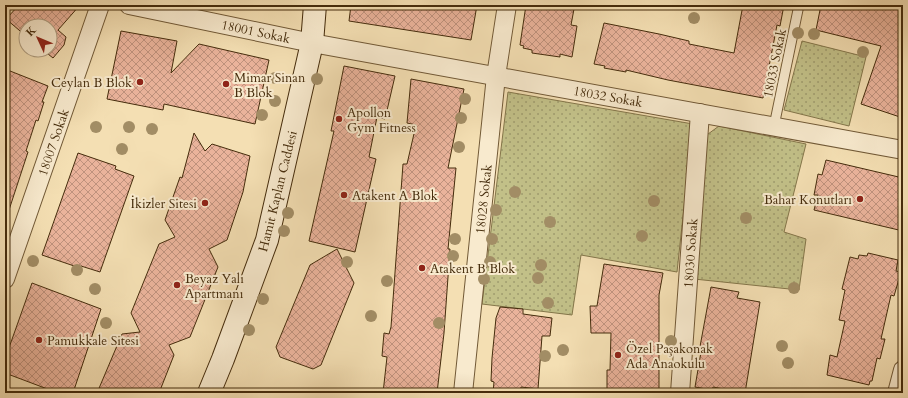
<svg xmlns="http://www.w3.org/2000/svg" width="908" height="398" viewBox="0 0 908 398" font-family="Cardo,serif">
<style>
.grass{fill:url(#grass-dots);stroke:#84764a}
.building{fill:url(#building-cross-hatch);stroke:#452c0c}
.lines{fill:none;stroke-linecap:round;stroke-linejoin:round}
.service-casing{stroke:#715936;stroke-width:11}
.minor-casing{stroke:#715936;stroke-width:20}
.secondary-casing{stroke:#452c0c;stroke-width:24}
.service{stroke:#f8eace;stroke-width:9}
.minor{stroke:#f8eace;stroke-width:18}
.secondary{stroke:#f8eace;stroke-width:22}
.tree{fill:#a28d65}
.poi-dot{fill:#8f2418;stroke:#f8eace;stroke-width:1.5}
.labels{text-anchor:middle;stroke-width:4;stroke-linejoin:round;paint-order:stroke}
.street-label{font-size:13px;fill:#452c0c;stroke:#f8eace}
.poi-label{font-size:13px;fill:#452c0c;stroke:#f8eace;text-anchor:start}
</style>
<defs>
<pattern id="grass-dots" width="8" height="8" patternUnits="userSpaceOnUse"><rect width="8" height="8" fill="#c2c088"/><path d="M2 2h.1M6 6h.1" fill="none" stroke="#9f9c6e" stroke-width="1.8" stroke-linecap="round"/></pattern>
<pattern id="building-cross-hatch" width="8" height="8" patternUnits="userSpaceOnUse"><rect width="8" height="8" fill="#eab39b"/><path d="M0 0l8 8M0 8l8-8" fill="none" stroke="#bf927d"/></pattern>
</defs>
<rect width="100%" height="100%" fill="#f4dfb3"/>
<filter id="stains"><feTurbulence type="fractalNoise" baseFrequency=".005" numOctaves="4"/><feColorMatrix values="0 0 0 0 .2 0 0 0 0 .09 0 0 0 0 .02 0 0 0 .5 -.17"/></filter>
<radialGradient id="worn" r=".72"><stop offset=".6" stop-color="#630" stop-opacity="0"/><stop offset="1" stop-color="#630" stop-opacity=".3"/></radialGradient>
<!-- grass -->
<g class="grass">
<polygon points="802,41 866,57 849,126 784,110"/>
<polygon points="508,92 693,124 677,272 581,255 572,315 482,304"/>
<polygon points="719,126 806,144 784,232 806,239 799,290 694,279 704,137"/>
</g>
<!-- building -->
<g class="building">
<polygon points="19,5 80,5 58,30 66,37 64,45 53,58 43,50 50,50 50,26 26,26 26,36 6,19"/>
<polygon points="351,5 477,5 471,40 349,21"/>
<polygon points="526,5 564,5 564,8 574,9 571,25 577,26 572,57 560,54 560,57 532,53 532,50 523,48 524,46 520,45"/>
<polygon points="743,5 784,5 780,26 777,25 763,98 668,80 626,70 626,72 604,68 605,66 594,64 604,23 659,34 689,41 689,44 734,53"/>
<polygon points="821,5 903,5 903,118 861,104 881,46 816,30"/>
<polygon points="121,31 177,41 171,73 199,44 269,60 255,124 164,104 163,110 107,99"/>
<polygon points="344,66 395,76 385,119 377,117 369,157 376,159 355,252 309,241 334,131 331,131"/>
<polygon points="5,69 48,86 42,102 44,102 38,121 36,120 26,151 28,152 8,213 5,212"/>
<polygon points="411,79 464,89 448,168 456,168 448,249 450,249 444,333 437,393 383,393 387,357 382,356 384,333 389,334 391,327 403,164 407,164 416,125 407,123"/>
<polygon points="194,133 205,151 212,144 250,156 243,192 227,240 209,249 218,267 190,337 169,345 174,355 159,393 97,393 122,334 140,332 131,313 159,244 175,237 165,220 180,177 182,178"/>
<polygon points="78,153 116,166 115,169 134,176 100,272 81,266 80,268 42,255"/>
<polygon points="826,160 903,178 903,231 814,210 818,195 814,195 818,174 822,175"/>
<polygon points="337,249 354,283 321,365 313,369 280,357 276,347 310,265"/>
<polygon points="868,253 898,260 896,271 901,272 894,296 891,295 881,339 885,339 880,359 877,358 872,381 870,381 869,385 827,375 830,355 837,357 845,321 839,320 845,290 842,289 850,257 858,259 859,255 867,256"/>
<polygon points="604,264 663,273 659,295 659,392 607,393 607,370 610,370 611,333 591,333 590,306 597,306"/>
<polygon points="32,283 101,309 73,393 58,393 5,373 5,359"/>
<polygon points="711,287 739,292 737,298 760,302 745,393 713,387 712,390 695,387 701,352 699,352"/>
<polygon points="500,307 523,309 523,314 552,318 550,336 542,336 538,389 521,387 520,393 493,393 494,382 491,381 492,358 496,318"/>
</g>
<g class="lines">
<defs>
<polyline id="service" points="774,126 799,5"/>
<g id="minor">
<polyline points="129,5 312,43 903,150"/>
<polyline points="5,279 100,5"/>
<polyline points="463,393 496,76 507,5"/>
<polyline points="680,393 700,113"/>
<polyline points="897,393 903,370"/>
</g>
<polyline id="secondary" points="209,393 223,359 267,240 312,43 315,5"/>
</defs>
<!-- service casing -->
<use href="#service" class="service-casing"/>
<!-- minor casing -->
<use href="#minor" class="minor-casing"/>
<!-- secondary casing -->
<use href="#secondary" class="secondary-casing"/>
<!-- service -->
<use href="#service" class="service"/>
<!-- minor -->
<use href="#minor" class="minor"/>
<!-- secondary -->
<use href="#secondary" class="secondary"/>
</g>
<!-- trees -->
<g class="tree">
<circle cx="694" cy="18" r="6"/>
<circle cx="798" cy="33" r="6"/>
<circle cx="814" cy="34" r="6"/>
<circle cx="863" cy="52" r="6"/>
<circle cx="275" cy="78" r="6"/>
<circle cx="317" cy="79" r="6"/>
<circle cx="465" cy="99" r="6"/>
<circle cx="275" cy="101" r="6"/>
<circle cx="262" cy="115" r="6"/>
<circle cx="461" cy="118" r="6"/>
<circle cx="96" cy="127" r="6"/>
<circle cx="129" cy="127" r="6"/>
<circle cx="152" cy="129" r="6"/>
<circle cx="459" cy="147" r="6"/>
<circle cx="122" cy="149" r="6"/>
<circle cx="515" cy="192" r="6"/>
<circle cx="654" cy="201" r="6"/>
<circle cx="496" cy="210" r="6"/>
<circle cx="288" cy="213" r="6"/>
<circle cx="746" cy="218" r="6"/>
<circle cx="550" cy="222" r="6"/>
<circle cx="284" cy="231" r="6"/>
<circle cx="642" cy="236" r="6"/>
<circle cx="455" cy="239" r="6"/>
<circle cx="492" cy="239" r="6"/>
<circle cx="453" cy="256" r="6"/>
<circle cx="33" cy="261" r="6"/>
<circle cx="347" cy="262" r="6"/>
<circle cx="490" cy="262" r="6"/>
<circle cx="541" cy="265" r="6"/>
<circle cx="77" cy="270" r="6"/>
<circle cx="538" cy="278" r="6"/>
<circle cx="484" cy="279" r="6"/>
<circle cx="387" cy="281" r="6"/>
<circle cx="794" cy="288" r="6"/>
<circle cx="95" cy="289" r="6"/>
<circle cx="263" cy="299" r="6"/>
<circle cx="548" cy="303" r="6"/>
<circle cx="371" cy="316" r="6"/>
<circle cx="106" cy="323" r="6"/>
<circle cx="439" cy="323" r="6"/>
<circle cx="249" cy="330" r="6"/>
<circle cx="671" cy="341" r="6"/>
<circle cx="782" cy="346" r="6"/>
<circle cx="563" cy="350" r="6"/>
<circle cx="545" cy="356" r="6"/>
<circle cx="788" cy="363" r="6"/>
</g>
<!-- markers -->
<g class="poi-dot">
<circle cx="140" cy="82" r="4"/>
<circle cx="226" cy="84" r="4"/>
<circle cx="339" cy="119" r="4"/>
<circle cx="344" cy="195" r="4"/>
<circle cx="860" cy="199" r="4"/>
<circle cx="205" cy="203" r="4"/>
<circle cx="422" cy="268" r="4"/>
<circle cx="177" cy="285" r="4"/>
<circle cx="39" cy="340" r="4"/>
<circle cx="618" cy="355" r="4"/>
</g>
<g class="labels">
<!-- street labels -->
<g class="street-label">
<text transform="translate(256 31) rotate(12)" y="5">18001 Sokak</text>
<text transform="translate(774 63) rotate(-78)" y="5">18033 Sokak</text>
<text transform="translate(608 96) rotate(10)" y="5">18032 Sokak</text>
<text transform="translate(53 142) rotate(-71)" y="5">18007 Sokak</text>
<text transform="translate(277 191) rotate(-76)" y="5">Hamit Kaplan Caddesi</text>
<text transform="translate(483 199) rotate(-84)" y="5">18028 Sokak</text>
<text transform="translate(690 253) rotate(-86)" y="5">18030 Sokak</text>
</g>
<!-- poi labels -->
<g class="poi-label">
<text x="234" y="82">Mimar Sinan<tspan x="234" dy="15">B Blok</tspan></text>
<text x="132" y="87" text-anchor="end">Ceylan B Blok</text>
<text x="347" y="117">Apollon<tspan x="347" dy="15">Gym Fitness</tspan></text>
<text x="352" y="200">Atakent A Blok</text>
<text x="852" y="204" text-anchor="end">Bahar Konutları</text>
<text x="197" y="208" text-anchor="end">İkizler Sitesi</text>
<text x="430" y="273">Atakent B Blok</text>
<text x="185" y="283">Beyaz Yalı<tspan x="185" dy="15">Apartmanı</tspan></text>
<text x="47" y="345">Pamukkale Sitesi</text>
<text x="626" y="353">Özel Paşakonak<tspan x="626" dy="15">Ada Anaokulu</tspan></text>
</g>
</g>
<!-- margin -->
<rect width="908" height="398" fill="none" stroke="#f4dfb3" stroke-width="20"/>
<rect x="6" y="6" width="896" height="386" fill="none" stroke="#452c0c" stroke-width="2"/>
<rect x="10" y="10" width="888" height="378" fill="none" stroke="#452c0c"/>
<!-- north arrow -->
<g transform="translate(38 38) rotate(314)"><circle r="19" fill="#f8eace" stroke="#b09e80"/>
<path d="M0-3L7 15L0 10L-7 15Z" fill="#8f2418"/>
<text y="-6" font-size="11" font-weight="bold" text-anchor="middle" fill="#452c0c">K</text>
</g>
<rect width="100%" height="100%" filter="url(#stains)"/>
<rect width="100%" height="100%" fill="url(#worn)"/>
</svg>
